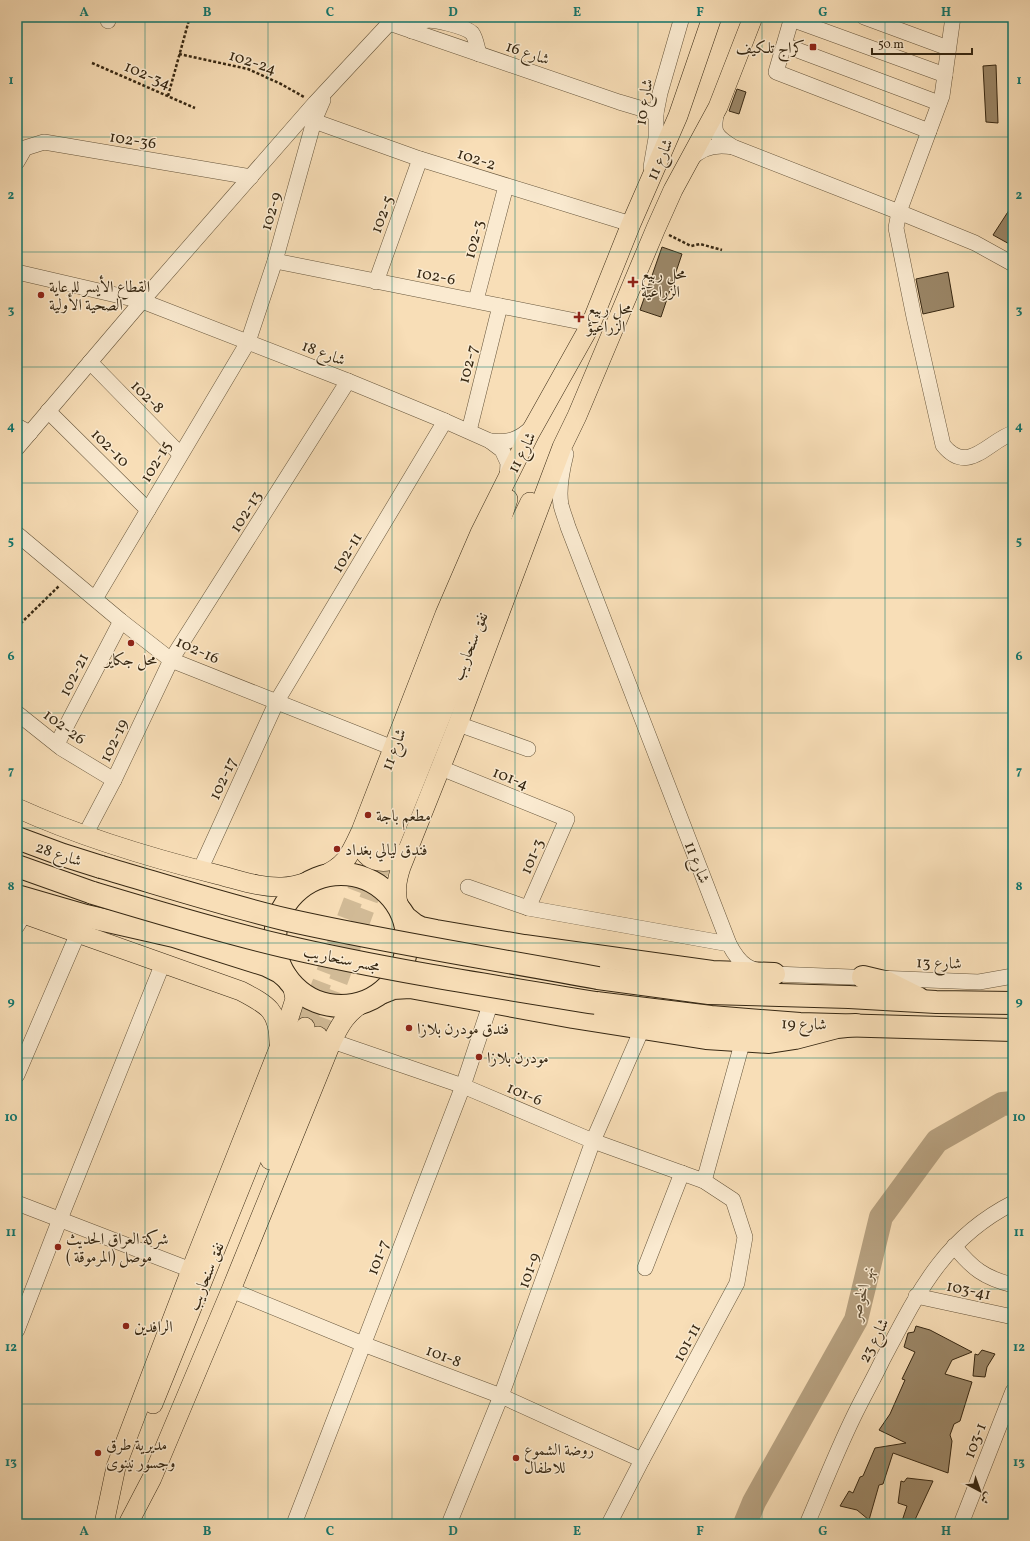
<svg xmlns="http://www.w3.org/2000/svg" width="1030" height="1541" font-family="Vollkorn,Amiri,serif">
	<rect width="100%" height="100%" fill="#f8deb7"/>
	<filter id="stains"><feTurbulence type="fractalNoise" baseFrequency=".005" numOctaves="4"/><feColorMatrix values="0 0 0 0 .2 0 0 0 0 .09 0 0 0 0 .02 0 0 0 .5 -.17"/></filter>
	<radialGradient id="worn" r=".72"><stop offset=".6" stop-color="#630" stop-opacity="0"/><stop offset="1" stop-color="#630" stop-opacity=".3"/></radialGradient>
	<g fill="none" stroke-linecap="round" stroke-linejoin="round">
		<path stroke="#b6a07f" stroke-width="24" d="M745 1524 754 1502 856 1320 881 1217 937 1141 1002 1104 1013 1103"/>
	</g>
	<g fill="#9b8768" stroke="#372813">
		<path d="M996 65 998 123 986 122 983 66Z"/>
		<path d="M737 89 746 92 739 114 729 111Z"/>
		<path d="M1013 204V246L993 235Z"/>
		<path d="M662 247 682 254 661 317 640 310Z"/>
		<path d="M948 272 954 307 923 314 916 279Z"/>
		<path d="M916 1326 930 1330 972 1352 952 1360 945 1374 972 1382 960 1421 954 1424 950 1435 952 1441 948 1473 893 1453 883 1484 879 1485 869 1520 857 1510 840 1506 849 1491 853 1493 860 1477 863 1476 875 1448 906 1443 879 1430 890 1414 905 1380 902 1379 915 1352 904 1347 908 1333 914 1332Z"/>
		<path d="M982 1350 995 1354 987 1367 985 1377 973 1376 975 1354 978 1355Z"/>
		<path d="M907 1478 933 1481 913 1524H901L907 1506 898 1503 901 1481 904 1482Z"/>
	</g>
	<g fill="none" stroke-linecap="round" stroke-linejoin="round">
		<g stroke="#d1ba96" stroke-width="19" stroke-dasharray="19 10" stroke-linecap="butt">
			<path d="M305 1027 374 845"/>
			<path d="M318 1036 387 850"/>
		</g>
		<defs>
			<g id="minor">
				<path d="M792 17 776 72 929 131"/>
				<path d="M864 17 948 48"/>
				<path d="M953 17 942 96 899 212 896 228 914 317 943 445C968 476 988 441 1013 433"/>
				<path d="M791 19 945 75"/>
				<path d="M108 21 109 17"/>
				<path d="M389 23 619 102 656 113"/>
				<path d="M412 31C415 27 418 23 424 21 432 18 466 27 472 33 476 38 477 47 479 54"/>
				<path d="M784 45 939 103"/>
				<path d="M717 111C712 132 715 136 733 147L894 210 975 243 1013 264"/>
				<path d="M314 121 420 159 631 224"/>
				<path d="M690 160C701 147 717 144 733 147"/>
				<path d="M17 162 25 148 44 142 251 177"/>
				<path d="M651 167 656 138V113L660 93 682 17"/>
				<path d="M275 261 591 324"/>
				<path d="M17 272 142 301 348 381 445 421 490 441 502 450 508 463 507 479"/>
				<path d="M376 282 420 159"/>
				<path d="M476 300 506 186"/>
				<path d="M90 362 180 454"/>
				<path d="M48 411 148 510"/>
				<path d="M17 426 30 433"/>
				<path d="M469 431 500 306"/>
				<path d="M490 441C508 443 519 440 532 427"/>
				<path d="M17 448 142 301 315 103 395 17"/>
				<path d="M566 454C562 470 558 489 561 505 563 513 566 520 568 527L729 944C741 967 749 970 774 974L979 982 1013 976"/>
				<path d="M17 534 121 621 171 660 393 748"/>
				<path d="M95 599 248 342 275 261 314 121 323 100"/>
				<path d="M17 713 61 748 114 780"/>
				<path d="M458 724 528 749"/>
				<path d="M57 744 121 621"/>
				<path d="M441 768 567 819 528 908"/>
				<path d="M85 835 114 780 171 660 348 381"/>
				<path d="M200 870 277 701 445 421"/>
				<path d="M468 887 528 908 729 944"/>
				<path d="M17 926 24 914"/>
				<path d="M332 1041 463 1086 593 1141 704 1181 733 1200 745 1237 737 1283 642 1460 609 1524"/>
				<path d="M17 1075 78 933"/>
				<path d="M704 1181 743 1040"/>
				<path d="M17 1203 191 1270"/>
				<path d="M954 1246C972 1268 984 1278 1013 1285"/>
				<path d="M645 1268 682 1173"/>
				<path d="M231 1290 363 1344 501 1396 642 1460"/>
				<path d="M916 1296 1013 1317"/>
				<path d="M17 1330 60 1219 163 963"/>
				<path d="M294 1524 463 1086 491 1002"/>
				<path d="M449 1524 501 1396 593 1141 642 1029"/>
				<path d="M807 1524C822 1489 836 1453 853 1418 862 1399 873 1380 882 1361 917 1295 942 1239 1013 1203"/>
				<path d="M961 1524 1013 1391"/>
			</g>
			<g id="major">
				<path d="M17 808C81 837 151 858 219 875 239 880 261 888 282 887 293 887 304 883 314 880"/>
				<path d="M360 836C359 862 387 869 404 853"/>
				<path d="M374 845 500 524 508 499"/>
				<path d="M387 850 515 533 530 502"/>
				<path d="M320 877C346 866 350 855 361 831L445 614 480 533 530 433 591 324 631 224 678 116 712 17"/>
				<path d="M399 908C395 893 396 882 401 867L458 724 562 447 577 416 656 228 673 190 718 107 753 17"/>
				<path d="M17 910 24 914 241 991C268 1005 279 1011 279 1043"/>
				<path d="M270 1160 318 1036"/>
				<path d="M153 1404 305 1027"/>
				<path d="M104 1524 116 1467 191 1270 281 1043 295 999 293 989 291 984"/>
				<path d="M128 1524 152 1478 231 1290 332 1041C340 1025 347 1012 363 1003"/>
			</g>
			<g id="highway">
				<path d="M17 838 63 855 101 867"/>
				<path d="M17 866 93 893"/>
				<circle cx="341" cy="940" r="66"/>
				<path d="M17 896 86 916 174 936 266 965 280 972 286 977"/>
				<path d="M401 911 405 917 415 925 421 928 436 931 524 946 712 972 774 974"/>
				<path d="M863 977 888 983 918 998"/>
				<path d="M598 978 709 993 849 997 936 1002 1013 1003"/>
				<path d="M383 992 393 988 410 987 573 1017 706 1038 769 1042 795 1038 837 1027 856 1025"/>
				<path d="M596 1003 711 1017 800 1024 1013 1030"/>
			</g>
		</defs>
		<use href="#minor" stroke="#67563c" stroke-width="16"/>
		<use href="#major" stroke="#372813" stroke-width="20"/>
		<use href="#highway" stroke="#372813" stroke-width="24"/>
		<g stroke="#372813" stroke-width="2.5" stroke-dasharray="3 2" stroke-linecap="butt">
			<path d="M179 54 248 69 281 84 304 97"/>
			<path d="M92 63 195 108"/>
			<path d="M168 96 189 20"/>
			<path d="M669 235 691 246 700 244 722 250"/>
			<path d="M17 627 59 586"/>
		</g>
		<use href="#minor" stroke="#faead0" stroke-width="15"/>
		<use href="#major" stroke="#f8deb7" stroke-width="19"/>
		<use href="#highway" stroke="#f8deb7" stroke-width="22"/>
		<defs>
			<g id="highway-bridge">
				<path d="M101 867C163 885 225 905 288 920 391 943 495 959 598 978"/>
				<path d="M93 893C156 912 219 931 283 946 386 970 491 986 596 1003"/>
			</g>
		</defs>
		<use href="#highway-bridge" stroke="#372813" stroke-width="24" stroke-linecap="butt"/>
		<use href="#highway-bridge" stroke="#f8deb7" stroke-width="22"/>
	</g>
	<path fill="none" stroke="#0f766e" stroke-width="1" stroke-opacity="0.55" d="M145 17V1524M268 17V1524M392 17V1524M515 17V1524M638 17V1524M762 17V1524M885 17V1524M17 137H1013M17 252H1013M17 367H1013M17 483H1013M17 598H1013M17 713H1013M17 828H1013M17 943H1013M17 1058H1013M17 1174H1013M17 1289H1013M17 1404H1013"/>
	<g fill="#8f2418" stroke="#faead0" stroke-width="1.5">
		<rect x="809" y="43" width="8" height="8" rx="2"/>
		<path d="M631 276h4v4h4v4h-4v4h-4v-4h-4v-4h4z"/>
		<circle cx="41" cy="295" r="4"/>
		<path d="M577 311h4v4h4v4h-4v4h-4v-4h-4v-4h4z"/>
		<circle cx="131" cy="643" r="4"/>
		<circle cx="368" cy="815" r="4"/>
		<circle cx="337" cy="849" r="4"/>
		<circle cx="409" cy="1028" r="4"/>
		<circle cx="479" cy="1057" r="4"/>
		<circle cx="58" cy="1247" r="4"/>
		<circle cx="126" cy="1326" r="4"/>
		<circle cx="98" cy="1453" r="4"/>
		<circle cx="516" cy="1458" r="4"/>
	</g>
	<g text-anchor="middle" stroke-width="3" stroke-linejoin="round" paint-order="stroke">
		<g font-size="16" fill="#372813" stroke="#faead0" text-anchor="start">
			<text x="805" y="53" text-anchor="end">كراج تلكيف</text>
			<text x="641" y="279">محل ربيع<tspan x="641" dy="18">الزراعية</tspan></text>
			<text x="49" y="292">القطاع الأيسر للرعاية<tspan x="49" dy="18">الصحية الأولية</tspan></text>
			<text x="587" y="314">محل ربيع<tspan x="587" dy="18">الزراعيؤ</tspan></text>
			<text x="131" y="665" text-anchor="middle">محل جكاير</text>
			<text x="376" y="821">مطعم باجة</text>
			<text x="345" y="855">فندق ليالي بغداد</text>
			<text x="417" y="1034">فندق مودرن بلازا</text>
			<text x="487" y="1063">مودرن بلازا</text>
			<text x="66" y="1244">شركة العراق الحديث<tspan x="66" dy="18">( المرموقة) موصل</tspan></text>
			<text x="134" y="1332">الرافدين</text>
			<text x="106" y="1450">مديرية طرق<tspan x="106" dy="18">وجسور نينوى</tspan></text>
			<text x="524" y="1455">روضة الشموع<tspan x="524" dy="18">للاطفال</tspan></text>
		</g>
		<g font-size="16" fill="#372813" stroke="#faead0">
			<text transform="translate(528 52) rotate(19)" y="6">شارع 16</text>
			<text transform="translate(253 61) rotate(18)" y="6">102-24</text>
			<text transform="translate(148 74) rotate(23)" y="6">102-34</text>
			<text transform="translate(643 102) rotate(-81)" y="6">شارع 10</text>
			<text transform="translate(133 139) rotate(9)" y="6">102-36</text>
			<text transform="translate(477 158) rotate(18)" y="6">102-2</text>
			<text transform="translate(659 159) rotate(-66)" y="6">شارع 11</text>
			<text transform="translate(270 211) rotate(-74)" y="6">102-9</text>
			<text transform="translate(381 214) rotate(-70)" y="6">102-5</text>
			<text transform="translate(473 239) rotate(-75)" y="6">102-3</text>
			<text transform="translate(436 275) rotate(11)" y="6">102-6</text>
			<text transform="translate(324 352) rotate(21)" y="6">شارع 18</text>
			<text transform="translate(467 364) rotate(-76)" y="6">102-7</text>
			<text transform="translate(148 396) rotate(45)" y="6">102-8</text>
			<text transform="translate(111 447) rotate(45)" y="6">102-10</text>
			<text transform="translate(521 452) rotate(-63)" y="6">شارع 11</text>
			<text transform="translate(155 461) rotate(-59)" y="6">102-15</text>
			<text transform="translate(245 511) rotate(-58)" y="6">102-13</text>
			<text transform="translate(346 552) rotate(-59)" y="6">102-11</text>
			<text transform="translate(469 646) rotate(-68)" y="6">نفق سنحاريب</text>
			<text transform="translate(198 649) rotate(24)" y="6">102-16</text>
			<text transform="translate(73 674) rotate(-63)" y="6">102-21</text>
			<text transform="translate(65 726) rotate(36)" y="6">102-26</text>
			<text transform="translate(113 740) rotate(-65)" y="6">102-19</text>
			<text transform="translate(393 749) rotate(-69)" y="6">شارع 11</text>
			<text transform="translate(511 777) rotate(22)" y="6">101-4</text>
			<text transform="translate(222 778) rotate(-65)" y="6">102-17</text>
			<text transform="translate(59 853) rotate(19)" y="6">شارع 28</text>
			<text transform="translate(531 856) rotate(-67)" y="6">101-3</text>
			<text transform="translate(698 862) rotate(69)" y="6">شارع 11</text>
			<text transform="translate(342 958) rotate(12)" y="6">مجسر سنحاريب</text>
			<text transform="translate(939 962) rotate(2)" y="6">شارع 13</text>
			<text transform="translate(804 1023) rotate(2)" y="6">شارع 19</text>
			<text transform="translate(525 1093) rotate(23)" y="6">101-6</text>
			<text transform="translate(377 1257) rotate(-69)" y="6">101-7</text>
			<text transform="translate(528 1270) rotate(-70)" y="6">101-9</text>
			<text transform="translate(205 1276) rotate(-68)" y="6">نفق سنحاريب</text>
			<text transform="translate(969 1289) rotate(12)" y="6">103-41</text>
			<text transform="translate(873 1340) rotate(-63)" y="6">شارع 23</text>
			<text transform="translate(686 1342) rotate(-62)" y="6">101-11</text>
			<text transform="translate(444 1355) rotate(21)" y="6">101-8</text>
			<text transform="translate(974 1440) rotate(-69)" y="6">103-1</text>
		</g>
		<g font-size="17" font-style="italic" fill="#5d4c33" stroke="#faead0">
			<text transform="translate(861 1293) rotate(-74)" y="6">نهر الخوصر</text>
		</g>
	</g>
	<rect width="1030" height="1541" fill="none" stroke="#f8deb7" stroke-width="44"/>
	<g transform="translate(980 1491) rotate(139)" stroke="#faead0" stroke-width="3" paint-order="stroke">
	<path d="M0-3L7 15L0 10L-7 15Z" fill="#372813"/>
	<text y="-6" font-size="11" font-weight="bold" text-anchor="middle" fill="#372813">ش</text>
	</g>
	<path d="M872 48v6h100v-6" fill="none" stroke="#372813" stroke-width="2"/>
	<text x="878" y="48" font-size="12" fill="#372813" stroke="#faead0" stroke-width="3" paint-order="stroke">50 m</text>
	<rect x="22" y="22" width="986" height="1497" fill="none" stroke="#0f766e" stroke-width="1.5"/>
	<g font-size="13" text-anchor="middle" font-weight="bold" fill="#0f766e">
		<text x="84" y="16">A</text>
		<text x="207" y="16">B</text>
		<text x="330" y="16">C</text>
		<text x="453" y="16">D</text>
		<text x="577" y="16">E</text>
		<text x="700" y="16">F</text>
		<text x="823" y="16">G</text>
		<text x="946" y="16">H</text>
		<text x="11" y="84">1</text>
		<text x="1019" y="84">1</text>
		<text x="11" y="199">2</text>
		<text x="1019" y="199">2</text>
		<text x="11" y="314">3</text>
		<text x="1019" y="314">3</text>
		<text x="11" y="430">4</text>
		<text x="1019" y="430">4</text>
		<text x="11" y="545">5</text>
		<text x="1019" y="545">5</text>
		<text x="11" y="660">6</text>
		<text x="1019" y="660">6</text>
		<text x="11" y="775">7</text>
		<text x="1019" y="775">7</text>
		<text x="11" y="890">8</text>
		<text x="1019" y="890">8</text>
		<text x="11" y="1005">9</text>
		<text x="1019" y="1005">9</text>
		<text x="11" y="1121">10</text>
		<text x="1019" y="1121">10</text>
		<text x="11" y="1236">11</text>
		<text x="1019" y="1236">11</text>
		<text x="11" y="1351">12</text>
		<text x="1019" y="1351">12</text>
		<text x="11" y="1466">13</text>
		<text x="1019" y="1466">13</text>
		<text x="84" y="1535">A</text>
		<text x="207" y="1535">B</text>
		<text x="330" y="1535">C</text>
		<text x="453" y="1535">D</text>
		<text x="577" y="1535">E</text>
		<text x="700" y="1535">F</text>
		<text x="823" y="1535">G</text>
		<text x="946" y="1535">H</text>
	</g>
	<rect width="100%" height="100%" filter="url(#stains)"/>
	<rect width="100%" height="100%" fill="url(#worn)"/>
</svg>
